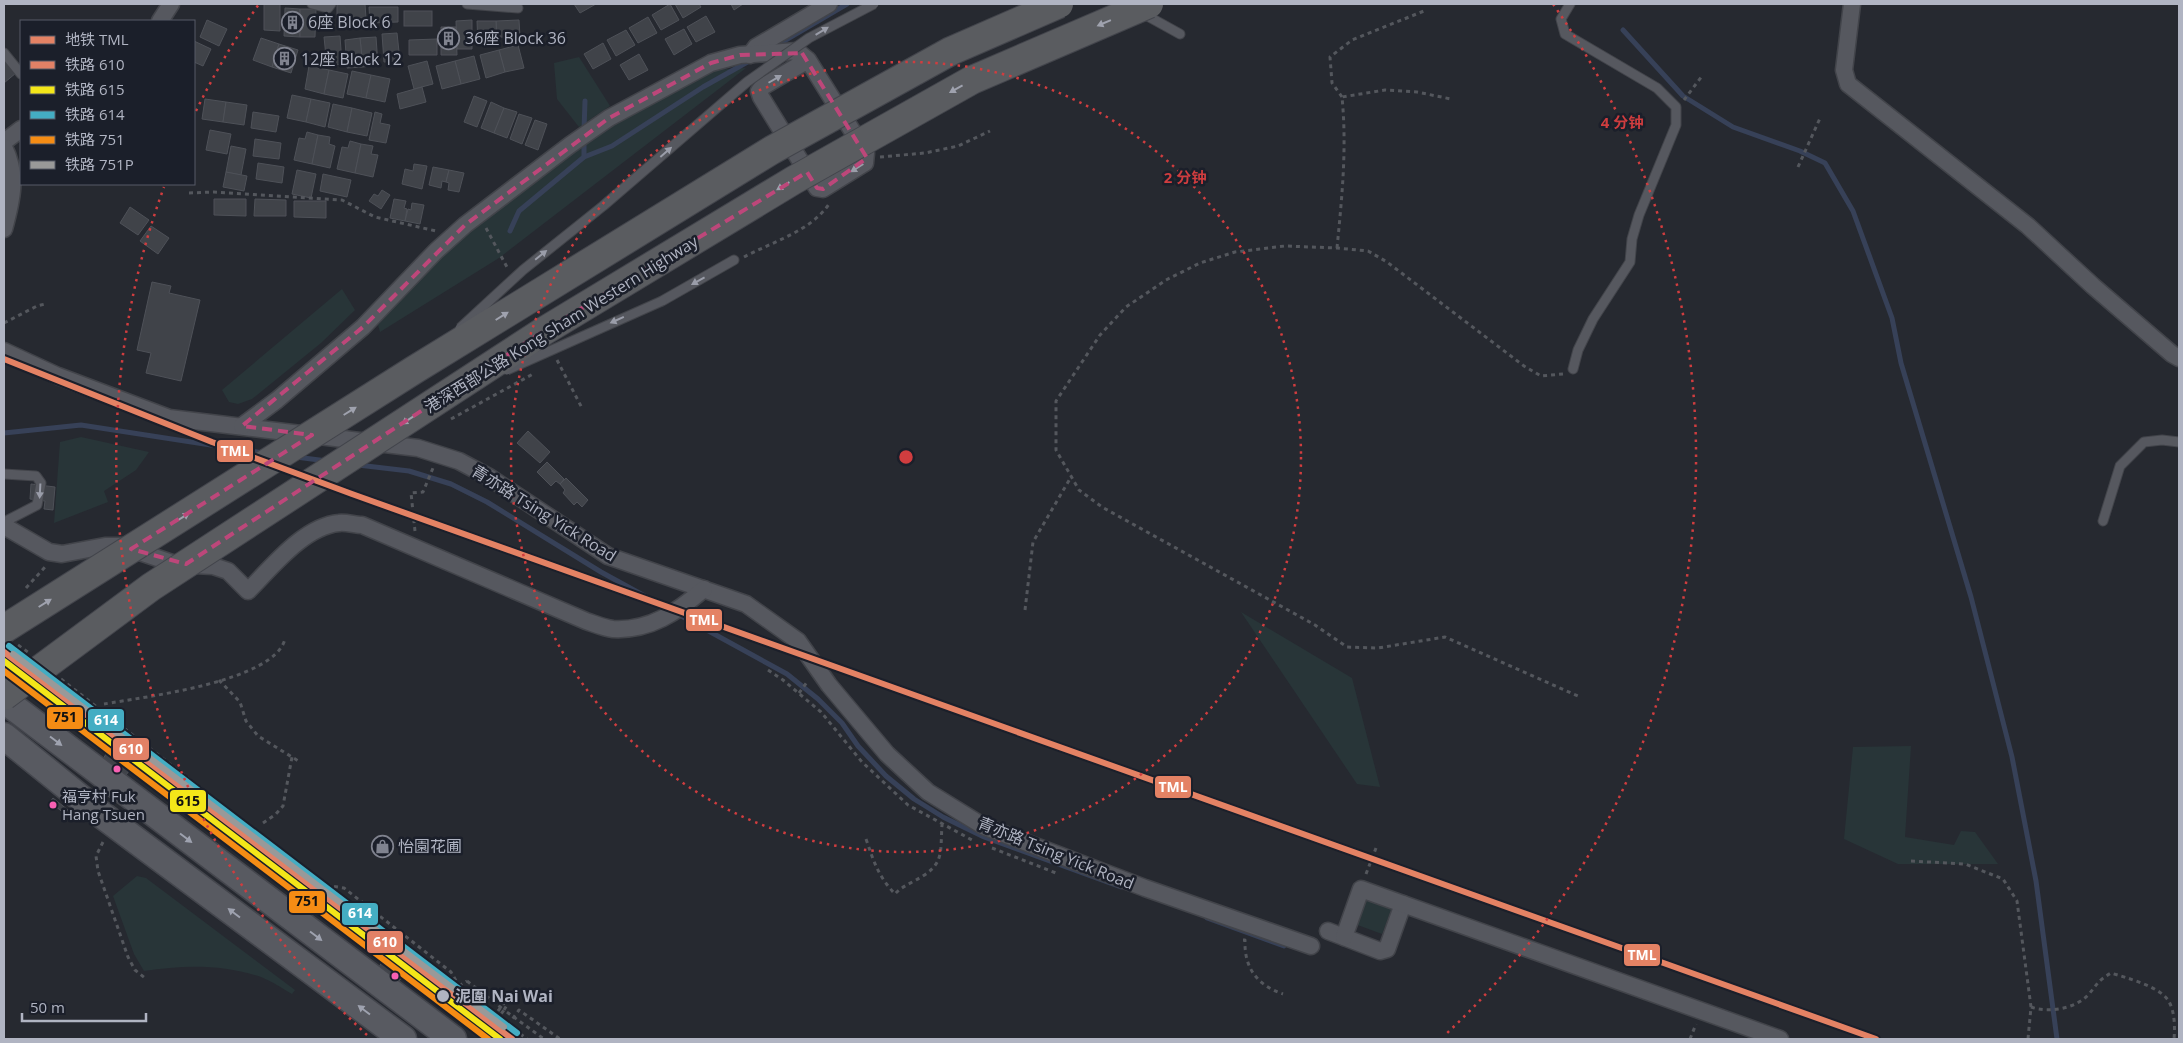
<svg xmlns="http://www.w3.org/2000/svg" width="2183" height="1043" font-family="'Open Sans','Noto Sans SC',sans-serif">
	<rect width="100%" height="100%" fill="#262930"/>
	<g fill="#283538">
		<path d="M579 57 610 106 579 127 557 99 554 63Z"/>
		<path d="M746 68 499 258 380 332 378 325 440 256 598 133 709 70Z"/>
		<path d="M342 289 355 310 321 343 252 399 238 404 229 402 222 390Z"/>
		<path d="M81 437 149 452 136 470 104 491 108 502 54 523 60 442Z"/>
		<path d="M1241 612 1352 678 1380 787 1357 784Z"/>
		<path d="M1911 746 1905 837 1954 845 1961 831 1975 832 1998 864H1898L1844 839 1853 747Z"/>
		<path d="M137 876 146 878 295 990 292 994C282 988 271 981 261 977 222 964 184 965 144 971L134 954 113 896Z"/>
		<path d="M1366 895 1393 905 1382 934 1355 924Z"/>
	</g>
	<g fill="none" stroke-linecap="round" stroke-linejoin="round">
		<g stroke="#374158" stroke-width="5">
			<path d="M1623 30 1683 96 1733 127 1800 151 1825 163 1853 211 1892 318 1901 363 1971 597 2012 757 2036 881 2057 1039"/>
			<path d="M772 48 847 4"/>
			<path d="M584 130 585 101"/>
			<path d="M584 157 612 146 703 87 751 60"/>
			<path d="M510 231 519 211 584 157V139"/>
			<path d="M4 433 81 425 263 453"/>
			<path d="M296 457 327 461"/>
			<path d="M358 465 409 471 451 484 487 502 601 572 787 674 818 699 842 723 858 746 886 776 914 799 943 817 984 837 1121 887"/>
			<path d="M1207 918 1284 946"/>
		</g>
	</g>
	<g fill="#404349" stroke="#4e5158">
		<path d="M264 4H280V31L264 30Z"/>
		<path d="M337 4H365L366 18H337Z"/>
		<path d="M574 4H596L580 13Z"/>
		<path d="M670 4 679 20 661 30 652 15Z"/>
		<path d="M675 4H699L701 7 683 18Z"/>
		<path d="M731 4H743L734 10Z"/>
		<path d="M369 7H398V22L370 23Z"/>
		<path d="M285 8 300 9V37L284 36Z"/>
		<path d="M300 9H316L315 37H300Z"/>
		<rect x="404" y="11" width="28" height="15"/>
		<path d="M706 16 715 32 696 42 687 27Z"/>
		<path d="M648 17 657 33 638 43 629 28Z"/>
		<path d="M207 20 227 29 219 46 200 37Z"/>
		<path d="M472 20V49H457L456 21Z"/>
		<path d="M519 20 520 37H497L496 21Z"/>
		<path d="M477 21H496L497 43 478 44Z"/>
		<path d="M441 27H456L457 55H441Z"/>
		<path d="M684 29 692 44 674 55 665 39Z"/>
		<path d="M626 30 635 45 616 56 607 40Z"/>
		<path d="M397 33 400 61 384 62 382 34Z"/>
		<path d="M340 36 342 64 327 66 324 37Z"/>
		<path d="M376 37 378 65 363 67 360 38Z"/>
		<path d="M261 38 279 44 272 67 253 60Z"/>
		<path d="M360 38 363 67 347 68 345 40Z"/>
		<path d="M437 39V55H409V40Z"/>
		<path d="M194 41 211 49 203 66 194 62Z"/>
		<path d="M603 43 611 59 593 69 584 54Z"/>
		<path d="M279 44 298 50 291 73 272 67Z"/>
		<path d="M518 45 524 68 505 72 499 50Z"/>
		<path d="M499 50 505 72 486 78 480 55Z"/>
		<path d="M639 54 648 70 629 80 620 65Z"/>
		<path d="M474 56 480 79 461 84 455 61Z"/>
		<path d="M4 59 16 73 4 83Z"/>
		<path d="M427 61 433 84 414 89 408 66Z"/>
		<path d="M455 61 461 84 442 89 436 66Z"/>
		<path d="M309 66 329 70 324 94 305 89Z"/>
		<path d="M329 70 348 74 343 98 324 94Z"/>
		<path d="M352 71 371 75 366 98 347 94Z"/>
		<path d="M371 75 390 79 385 102 366 98Z"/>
		<path d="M422 87 426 102 400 109 397 94Z"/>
		<path d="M292 95 311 99 306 122 287 118Z"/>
		<path d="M474 96 487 101 477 127 464 122Z"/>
		<path d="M205 99 226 102 223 122 202 119Z"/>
		<path d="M311 99 330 103 325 127 306 122Z"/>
		<path d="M226 102 247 105 244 125 223 122Z"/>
		<path d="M491 102 504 108 494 133 481 128Z"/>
		<path d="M333 104 352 108 347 132 328 127Z"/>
		<path d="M352 108 372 113 367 136 347 132Z"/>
		<path d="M504 108 517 112 507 138 494 133Z"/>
		<path d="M253 112 279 116 276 132 251 128Z"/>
		<path d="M375 112 382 114 380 123 390 125 386 143 369 140Z"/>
		<path d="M519 114 532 118 522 144 510 139Z"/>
		<path d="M535 120 547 124 538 150 525 145Z"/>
		<path d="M210 130 231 134 227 154 206 150Z"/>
		<path d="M307 132 318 135 312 164 294 160 299 138 305 139Z"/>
		<path d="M318 135 330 137 329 144 335 146 330 168 312 164Z"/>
		<path d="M255 139 281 143 279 159 253 156Z"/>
		<path d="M350 141 361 144 355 173 337 169 342 147 348 148Z"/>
		<path d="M361 144 373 146 371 154 378 155 373 177 355 173Z"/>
		<path d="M231 146 246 149 241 175 226 172Z"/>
		<path d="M258 163 284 167 282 183 256 179Z"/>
		<path d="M414 164 427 166 422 189 402 184 405 169 413 171Z"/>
		<path d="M433 167 449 170 446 182 442 181 441 188 429 185Z"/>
		<path d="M297 170 316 174 311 198 292 194Z"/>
		<path d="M449 170 464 173 459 192 448 190 449 183 446 182Z"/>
		<path d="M226 172 247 176 244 191 223 187Z"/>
		<path d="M323 174 351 180 347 197 320 191Z"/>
		<path d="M382 190 390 195 381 209 369 201 374 194 378 196Z"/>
		<path d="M214 199H246V216L214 215Z"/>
		<path d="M255 199 286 200V216H254Z"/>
		<path d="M394 199 406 201 404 208 407 209 405 221 390 218Z"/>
		<path d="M294 201H326V218L294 217Z"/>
		<path d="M412 203 424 205 420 224 405 221 408 209 411 210Z"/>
		<path d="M130 207 149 220 138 235 120 223Z"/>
		<path d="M151 226 169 238 158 254 140 241Z"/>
		<path d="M152 282 171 286 169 293 200 300 181 381 146 373 151 353 137 350Z"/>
		<path d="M528 431 550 452 540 463 517 443Z"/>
		<path d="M547 462 564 479 560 484 556 481 551 486 537 472Z"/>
		<path d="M566 478 588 500 582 507 577 502 574 505 563 493 565 490 560 484Z"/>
		<path d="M31 484 55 487 53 510 44 509 45 501 30 499Z"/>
		<path d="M106 754 129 771 126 775 103 759Z"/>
		<path d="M53 798 68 810 65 814 50 802Z"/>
		<path d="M382 962 402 977 399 981 379 967Z"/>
	</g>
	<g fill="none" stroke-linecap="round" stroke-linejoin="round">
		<defs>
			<g id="lane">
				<path d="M312 4 328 8 331 4"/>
				<path d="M467 4 518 8"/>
				<path d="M1570 4 1561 19 1565 34 1657 88 1676 107V125L1639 215 1632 239 1630 262 1593 319 1578 350 1573 369"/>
				<path d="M1142 13 1180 34"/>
				<path d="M4 53 21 74"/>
				<path d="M662 301 734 260"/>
				<path d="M4 474 36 476 41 483 37 505 8 520 4 526"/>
				<path d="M2103 521 2120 466 2144 442 2162 440 2179 442"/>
			</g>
			<g id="street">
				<path d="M1852 4 1844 70 1848 84 2028 226 2093 286 2172 354 2179 358"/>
				<path d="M160 21 171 4"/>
				<path d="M750 55 756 47 829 4"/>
				<path d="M4 142 21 129"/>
				<path d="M4 147C18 175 12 200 4 229"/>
				<path d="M4 351 58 376 169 418 418 448 459 461 489 477 608 556 746 604 798 641 829 685 887 754 928 792 983 826 1145 888 1311 946"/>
				<path d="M242 426 277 400 363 327 436 251 465 225 570 145 609 118 711 63 740 55 797 51 808 60 866 153 865 163 823 189 817 188 761 97 759 91 762 87 808 60"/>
				<path d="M4 526 49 552 62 554 105 546H122L175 564 213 566 228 571 248 591C271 568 304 526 339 523 346 522 355 525 362 525L586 621C595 624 604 628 613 629 650 631 677 612 704 589"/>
				<path d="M1328 931 1380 951 1387 949 1403 904"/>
				<path d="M1344 937 1361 889 1780 1039"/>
			</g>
			<g id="primary">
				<path d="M4 700 453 1039"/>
				<path d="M4 736 98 812 403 1039"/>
			</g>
		</defs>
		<use href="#lane" stroke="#42444a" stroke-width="11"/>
		<use href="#street" stroke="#42444a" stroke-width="19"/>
		<use href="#primary" stroke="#44464d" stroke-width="29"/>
		<g stroke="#54575d" stroke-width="3" stroke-dasharray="4 4" stroke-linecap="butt">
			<path d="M1342 97 1332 83 1330 57 1352 40 1424 11"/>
			<path d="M1684 100 1702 76"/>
			<path d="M880 157 925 153 958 146 990 131"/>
			<path d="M1798 167 1821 116"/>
			<path d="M189 193 214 192 342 200 375 217 436 231"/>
			<path d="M486 228 508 269"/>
			<path d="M1337 248C1342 197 1347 148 1342 97L1385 90 1417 92 1451 99"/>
			<path d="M744 257C772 242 811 231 829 204"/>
			<path d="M4 323 37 306 45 304"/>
			<path d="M557 360 582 408"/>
			<path d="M1563 374 1541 376 1524 366 1387 262 1368 251 1337 248 1285 246 1235 252 1200 263 1166 280 1126 307 1100 335 1056 401V450L1079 490 1102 507 1315 625 1347 647 1378 648 1445 637 1578 696"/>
			<path d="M451 419 533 374"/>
			<path d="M415 531 411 493 423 492 433 468"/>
			<path d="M26 588 45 567"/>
			<path d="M1025 610 1033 542 1071 477"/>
			<path d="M18 645 29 653"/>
			<path d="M768 670 783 680 821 712 862 762 908 805 972 840"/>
			<path d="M61 679 325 885 344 888 451 972 459 986 464 991 527 1039"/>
			<path d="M219 680 240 702 246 721 258 736 300 762"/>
			<path d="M799 693 807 682"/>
			<path d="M104 704C143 697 274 682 285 639"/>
			<path d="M263 823 276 814 283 806 292 757"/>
			<path d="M866 839C874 862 878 876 895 894 900 888 907 885 914 881 945 865 940 855 942 825"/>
			<path d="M103 842 96 856 98 871 128 957 135 970 145 978"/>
			<path d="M992 848 1056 873"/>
			<path d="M1911 861 1965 864 2003 879 2017 901 2031 1007 2028 1039"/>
			<path d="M1366 874 1376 848"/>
			<path d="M325 886 340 899"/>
			<path d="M1243 940H1245C1244 968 1257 985 1283 994"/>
			<path d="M418 959 445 980"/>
			<path d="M459 986 467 981"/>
			<path d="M432 999 451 972"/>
			<path d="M2031 1007C2048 1013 2075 1009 2088 995 2098 984 2096 982 2111 973 2127 978 2158 986 2168 1000 2175 1011 2175 1027 2174 1039"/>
			<path d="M504 1010 507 1005 504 1003"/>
			<path d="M498 1011 504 1003"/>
			<path d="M508 1025 519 1010 560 1039"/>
			<path d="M1690 1039 1696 1024"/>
		</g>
		<use href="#lane" stroke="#56585f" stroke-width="9"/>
		<use href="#street" stroke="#56585f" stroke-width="16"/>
		<use href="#primary" stroke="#585a61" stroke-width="26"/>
		<defs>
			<g id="lane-bridge">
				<path d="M460 328 523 270 603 206 747 82 809 38 874 4"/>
				<path d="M507 370 662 301"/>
			</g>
			<g id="highway-bridge">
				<path d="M4 629 414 370 772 150 951 51 1059 4"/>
				<path d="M4 696 151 587 544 331 794 180 972 80 1149 4"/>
			</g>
		</defs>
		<use href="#lane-bridge" stroke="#42444a" stroke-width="11" stroke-linecap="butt"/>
		<use href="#highway-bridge" stroke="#43454c" stroke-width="30" stroke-linecap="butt"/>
		<g stroke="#54575d" stroke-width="3" stroke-dasharray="4 4" stroke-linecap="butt">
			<path d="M467 981 504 1010"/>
			<path d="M482 1039 504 1010 544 1039"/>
		</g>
		<use href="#lane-bridge" stroke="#56585f" stroke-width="9"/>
		<use href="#highway-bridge" stroke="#5a5c60" stroke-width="28"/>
		<defs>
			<path id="rail-1" d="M4 652 512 1039"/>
			<path id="rail-2" d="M4 661 500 1039"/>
			<path id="rail-3" d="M9 646 517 1033"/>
			<path id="rail-4" d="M4 671 488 1039"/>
			<path id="rail-5" d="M13 654 504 1027"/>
		</defs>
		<use href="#rail-1" stroke="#1b1f2a" stroke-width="10"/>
		<use href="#rail-2" stroke="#1b1f2a" stroke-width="10"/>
		<use href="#rail-3" stroke="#1b1f2a" stroke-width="10"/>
		<use href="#rail-4" stroke="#1b1f2a" stroke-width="10"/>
		<use href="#rail-5" stroke="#1b1f2a" stroke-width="10"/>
		<use href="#rail-1" stroke="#e28166" stroke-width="6"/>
		<use href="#rail-2" stroke="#f4e619" stroke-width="6"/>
		<use href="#rail-3" stroke="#44adc3" stroke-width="6"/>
		<use href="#rail-4" stroke="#f58c14" stroke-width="6"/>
		<use href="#rail-5" stroke="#999" stroke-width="6"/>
		<defs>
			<path id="metro-1" d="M4 359 212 442 352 494 1876 1039"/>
		</defs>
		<use href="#metro-1" stroke="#1b1f2a" stroke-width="10"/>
		<use href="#metro-1" stroke="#e48264" stroke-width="6"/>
	</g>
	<defs><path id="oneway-solid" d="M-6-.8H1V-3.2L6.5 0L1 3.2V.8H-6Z" transform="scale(1.25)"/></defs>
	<g fill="#9fa2ae">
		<use href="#oneway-solid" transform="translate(1104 23) rotate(157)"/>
		<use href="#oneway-solid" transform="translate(956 89) rotate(151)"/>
		<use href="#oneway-solid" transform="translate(783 186) rotate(149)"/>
		<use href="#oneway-solid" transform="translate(502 316) rotate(-32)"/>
		<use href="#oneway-solid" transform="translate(350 411) rotate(-32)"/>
		<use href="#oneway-solid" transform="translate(408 420) rotate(147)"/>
		<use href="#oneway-solid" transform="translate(183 517) rotate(-32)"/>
		<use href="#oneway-solid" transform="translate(45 603) rotate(-32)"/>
	</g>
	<g fill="#9a9da9">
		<use href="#oneway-solid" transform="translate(822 31) rotate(-31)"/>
		<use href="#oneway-solid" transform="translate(775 79) rotate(-30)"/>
		<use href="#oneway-solid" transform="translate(666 152) rotate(-41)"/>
		<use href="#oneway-solid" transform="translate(857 168) rotate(148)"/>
		<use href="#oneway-solid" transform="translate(541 255) rotate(-39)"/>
		<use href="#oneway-solid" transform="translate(698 281) rotate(151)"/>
		<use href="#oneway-solid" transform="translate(617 320) rotate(156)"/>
		<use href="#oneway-solid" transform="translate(40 491) rotate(93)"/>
	</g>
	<g fill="#9ea2af">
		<use href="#oneway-solid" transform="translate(56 741) rotate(37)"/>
		<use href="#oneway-solid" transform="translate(186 838) rotate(37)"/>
		<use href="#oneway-solid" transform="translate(234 913) rotate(-143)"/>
		<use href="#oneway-solid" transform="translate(316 936) rotate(37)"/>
		<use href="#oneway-solid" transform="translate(364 1010) rotate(-143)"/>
	</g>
	<path fill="none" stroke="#bd477a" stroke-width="4" stroke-dasharray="10 6" stroke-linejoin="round" d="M802 53 867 158 823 189 817 188 807 172 794 180 544 331 186 564 131 549 312 435 242 426 363 327 465 225 609 118 711 63 740 55Z"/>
	<g fill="none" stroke="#d03d3f" stroke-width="2.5" stroke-dasharray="2.5 5">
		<circle cx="906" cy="457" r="395"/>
		<path d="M367 1035A790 790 0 0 1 164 187M196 111A790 790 0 0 1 259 4M1553 4A790 790 0 0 1 1445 1035"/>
	</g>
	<defs>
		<symbol id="building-ring" viewBox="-11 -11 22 22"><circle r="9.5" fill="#1b1f2a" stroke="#80838f" stroke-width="1.5"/><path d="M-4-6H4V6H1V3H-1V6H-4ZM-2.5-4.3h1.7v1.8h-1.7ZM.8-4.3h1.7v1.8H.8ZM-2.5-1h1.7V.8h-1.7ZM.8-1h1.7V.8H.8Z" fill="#80838f"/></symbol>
		<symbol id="shop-ring" viewBox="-11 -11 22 22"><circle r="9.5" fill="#1b1f2a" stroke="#80838f" stroke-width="1.5"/><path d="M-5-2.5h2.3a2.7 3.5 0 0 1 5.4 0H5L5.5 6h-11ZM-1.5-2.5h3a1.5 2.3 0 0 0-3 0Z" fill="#80838f"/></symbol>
	</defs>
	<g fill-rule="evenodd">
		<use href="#building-ring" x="280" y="10" width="25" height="25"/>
		<use href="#building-ring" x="436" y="26" width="25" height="25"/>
		<use href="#building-ring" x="272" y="46" width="25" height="25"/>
		<use href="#shop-ring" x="370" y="834" width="25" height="25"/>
	</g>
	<g fill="#f860b3" stroke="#1b1f2a" stroke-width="2">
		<circle cx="117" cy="769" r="4.5"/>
		<circle cx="53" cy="805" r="4.5"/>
		<circle cx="395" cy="976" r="4.5"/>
	</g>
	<circle fill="#b0b4c2" stroke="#1b1f2a" stroke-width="2" cx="443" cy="996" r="7"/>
	<g text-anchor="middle" stroke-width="5" stroke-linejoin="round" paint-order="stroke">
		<g font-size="15" fill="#b0b4c2" stroke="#1b1f2a" text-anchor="start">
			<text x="62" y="802">福亨村 Fuk<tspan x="62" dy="18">Hang Tsuen</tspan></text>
		</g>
		<g font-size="16" fill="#b0b4c2" stroke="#1b1f2a" text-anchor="start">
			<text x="308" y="28">6座 Block 6</text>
			<text x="465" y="44">36座 Block 36</text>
			<text x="301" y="65">12座 Block 12</text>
			<text x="398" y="852">怡園花圃</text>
		</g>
		<g font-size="16" fill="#b0b4c2" stroke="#1b1f2a">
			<text transform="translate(561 324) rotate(-32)" y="6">港深西部公路 Kong Sham Western Highway</text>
			<text transform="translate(544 513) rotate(32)" y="6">青亦路 Tsing Yick Road</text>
			<text transform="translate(1056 853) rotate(22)" y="6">青亦路 Tsing Yick Road</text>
		</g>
		<g font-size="16" font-weight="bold" fill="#b0b4c2" stroke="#1b1f2a" text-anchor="start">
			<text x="455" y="1002">泥圍 Nai Wai</text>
		</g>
	</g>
	<circle cx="906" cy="457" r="8" fill="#d03d3f" stroke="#1b1f2a" stroke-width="2.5"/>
	<g font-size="15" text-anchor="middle" font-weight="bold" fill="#d03d3f" stroke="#1b1f2a" stroke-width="5" stroke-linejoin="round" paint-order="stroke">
		<text x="1622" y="128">4 分钟</text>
		<text x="1185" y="183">2 分钟</text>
	</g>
	<g stroke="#1b1f2a" stroke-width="2">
		<rect x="216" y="439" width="38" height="24" rx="5" fill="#e48264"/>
		<rect x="685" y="608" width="38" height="24" rx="5" fill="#e48264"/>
		<rect x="46" y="706" width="38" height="24" rx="5" fill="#f58c14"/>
		<rect x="87" y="708" width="38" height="24" rx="5" fill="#44adc3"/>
		<rect x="112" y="737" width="38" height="24" rx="5" fill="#e28166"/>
		<rect x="1154" y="775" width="38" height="24" rx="5" fill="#e48264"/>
		<rect x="169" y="789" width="38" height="24" rx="5" fill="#f4e619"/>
		<rect x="288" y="890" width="38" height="24" rx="5" fill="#f58c14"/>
		<rect x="341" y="902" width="38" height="24" rx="5" fill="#44adc3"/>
		<rect x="366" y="930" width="38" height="24" rx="5" fill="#e28166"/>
		<rect x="1623" y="943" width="38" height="24" rx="5" fill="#e48264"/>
	</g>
	<g font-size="14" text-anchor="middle" font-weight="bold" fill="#fff">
		<text x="235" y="456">TML</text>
		<text x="704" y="625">TML</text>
		<text x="106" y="725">614</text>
		<text x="131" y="754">610</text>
		<text x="1173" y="792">TML</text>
		<text x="360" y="918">614</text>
		<text x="385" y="947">610</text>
		<text x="1642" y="960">TML</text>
	</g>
	<g font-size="14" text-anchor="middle" font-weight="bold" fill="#111">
		<text x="65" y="722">751</text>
		<text x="188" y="806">615</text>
		<text x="307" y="906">751</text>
	</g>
	<rect width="2183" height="1043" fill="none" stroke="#b0b4c2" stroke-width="10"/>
	<rect x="20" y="20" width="175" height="165" fill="#1b1f2a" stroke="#575b67"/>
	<rect x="30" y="36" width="25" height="8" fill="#e48264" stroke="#575b67"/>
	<text x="65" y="45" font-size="15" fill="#b0b4c2">地铁 TML</text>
	<rect x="30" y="61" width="25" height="8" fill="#e28166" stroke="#575b67"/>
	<text x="65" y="70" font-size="15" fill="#b0b4c2">铁路 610</text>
	<rect x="30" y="86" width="25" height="8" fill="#f4e619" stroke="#575b67"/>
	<text x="65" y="95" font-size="15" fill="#b0b4c2">铁路 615</text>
	<rect x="30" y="111" width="25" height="8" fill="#44adc3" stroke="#575b67"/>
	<text x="65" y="120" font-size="15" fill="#b0b4c2">铁路 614</text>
	<rect x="30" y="136" width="25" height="8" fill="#f58c14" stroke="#575b67"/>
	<text x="65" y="145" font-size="15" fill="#b0b4c2">铁路 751</text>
	<rect x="30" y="161" width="25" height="8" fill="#999999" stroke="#575b67"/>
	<text x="65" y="170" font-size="15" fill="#b0b4c2">铁路 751P</text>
	<path d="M22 1013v8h124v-8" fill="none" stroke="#b0b4c2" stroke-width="2.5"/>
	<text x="30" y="1013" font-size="15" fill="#b0b4c2" stroke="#1b1f2a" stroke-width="4" paint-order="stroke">50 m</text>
</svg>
